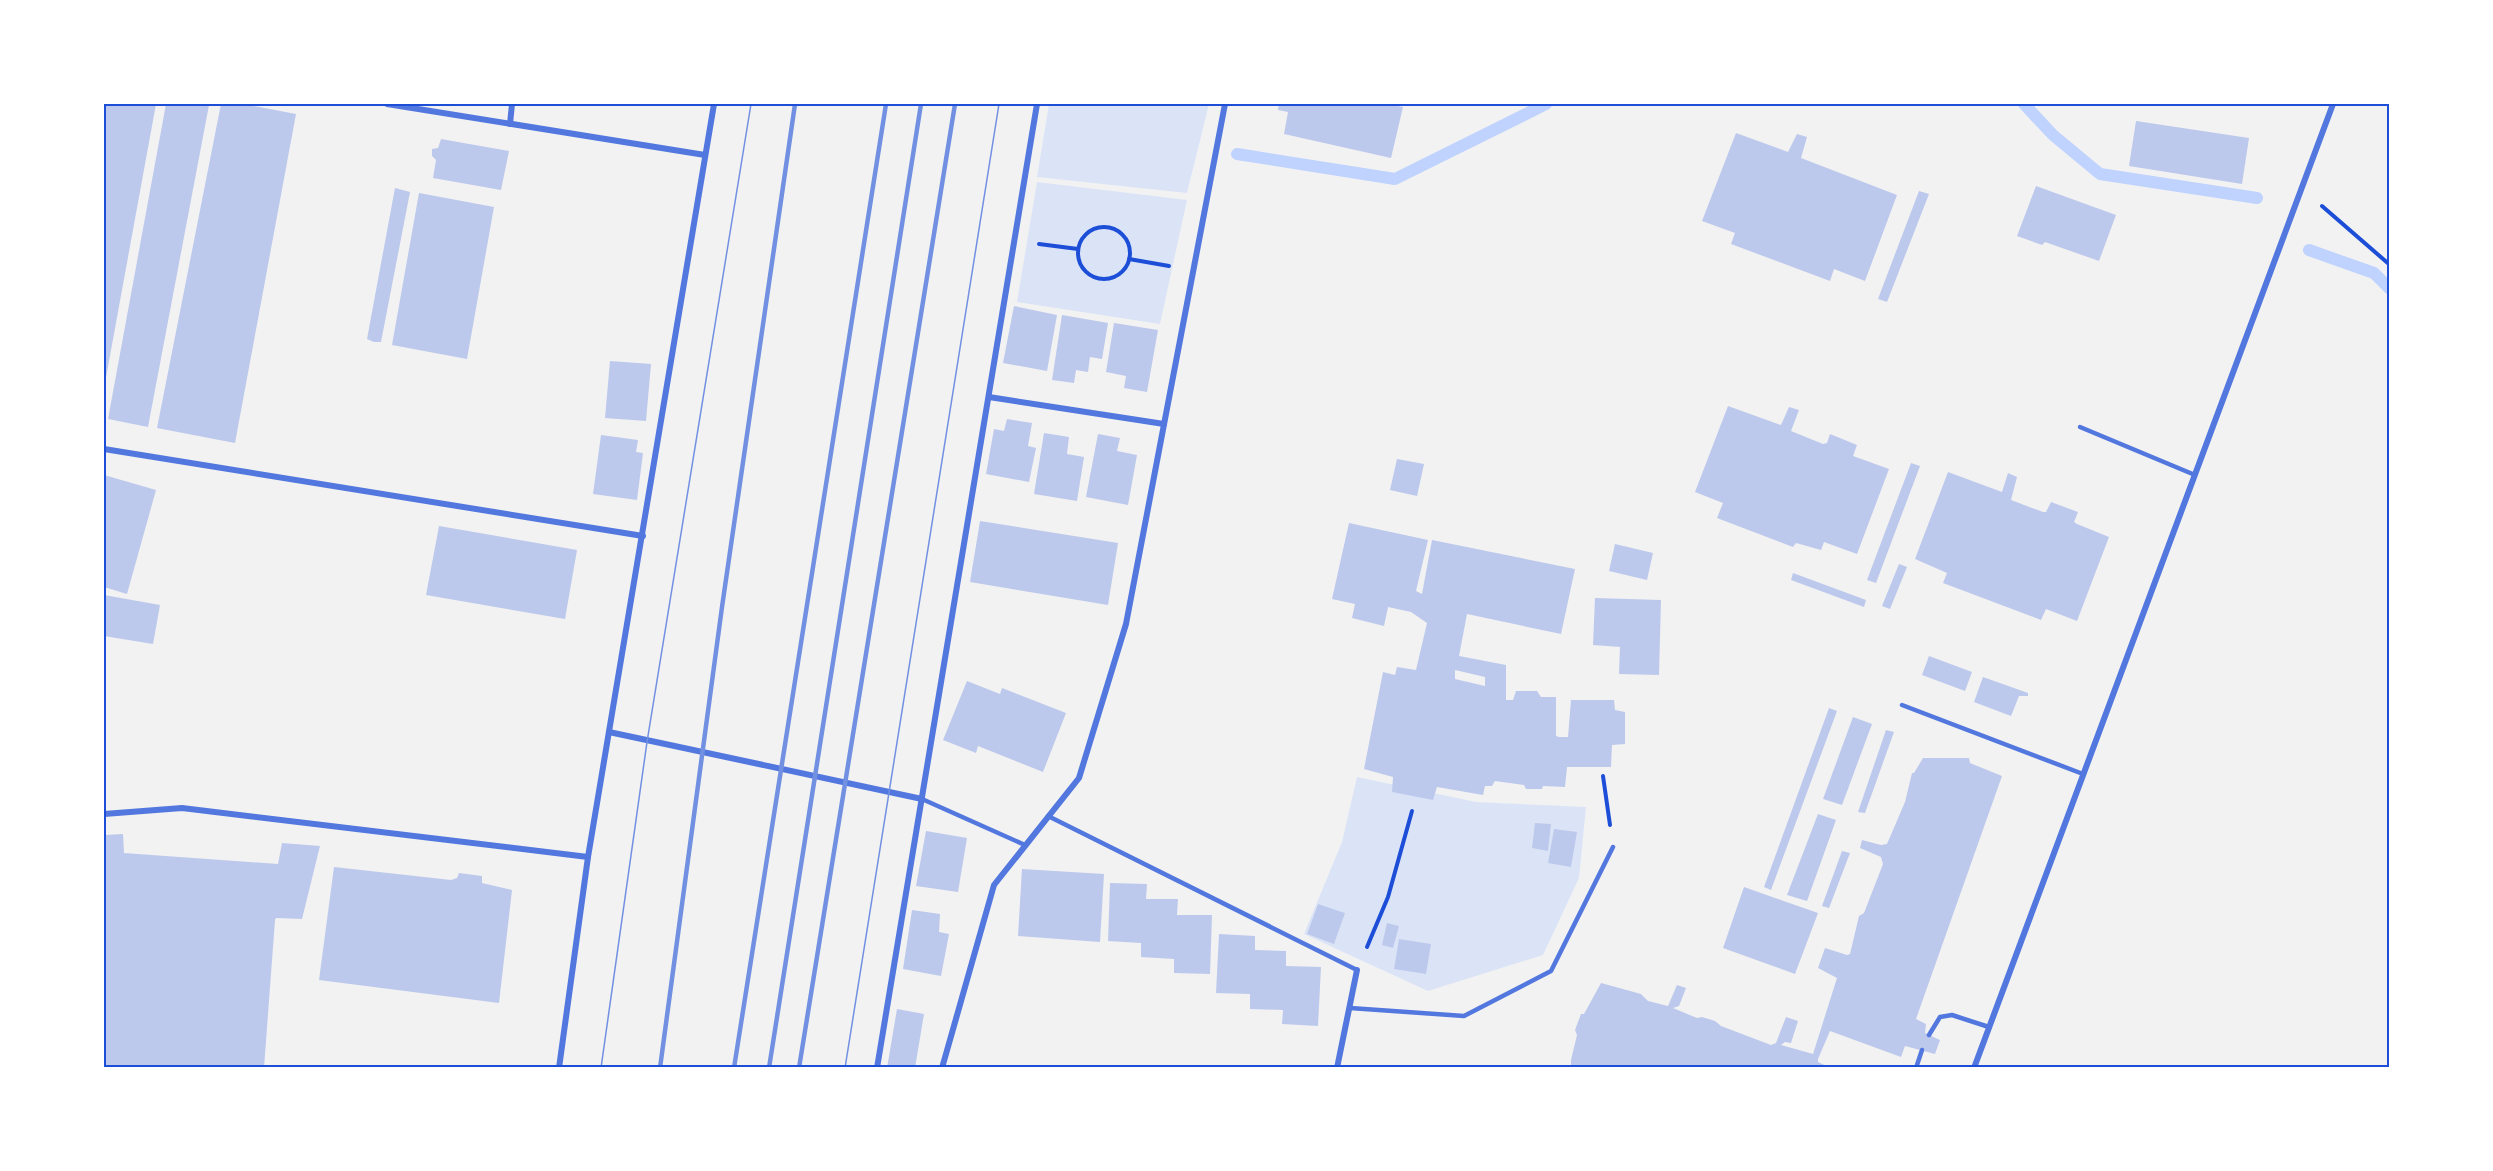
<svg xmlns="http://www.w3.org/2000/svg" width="2493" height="1171" font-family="'Varela Round',sans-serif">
	<rect width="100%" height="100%" fill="#f2f2f2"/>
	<g fill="#dbe4f7">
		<path d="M1049 104H1209L1187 193 1037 177Z"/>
		<path d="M1037 182 1187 200 1160 324 1017 302Z"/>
		<path d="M1357 777 1476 802 1586 807 1579 878 1543 955 1428 991 1304 934 1342 842Z"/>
	</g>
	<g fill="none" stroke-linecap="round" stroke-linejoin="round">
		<g stroke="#bfd3fe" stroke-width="12">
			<path d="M2024 104 2053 135 2100 174 2257 198"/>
			<path d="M1237 154 1395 179 1546 104"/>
			<path d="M2309 250 2374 273 2390 289"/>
		</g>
	</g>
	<g fill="#bdc9ec" fill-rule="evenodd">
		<path d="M104 104H156L105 383H104Z"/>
		<path d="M166 104 209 105 148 427 108 419Z"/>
		<path d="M221 104H243L296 114 235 443 157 428Z"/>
		<path d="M1279 104H1388L1403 107 1391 158 1284 134 1288 112 1278 110Z"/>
		<path d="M2136 121 2249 138 2242 184 2129 166Z"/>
		<path d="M1736 133 1788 152 1797 134 1807 137 1801 158 1897 195 1865 281 1834 269 1830 281 1731 244 1735 233 1702 221Z"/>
		<path d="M441 139 509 151 501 190 433 178 436 160 432 156V149L438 148Z"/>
		<path d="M2036 186 2116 215 2099 261 2045 242 2042 245 2017 236Z"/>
		<path d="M395 188 410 192 381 342H374L367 339Z"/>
		<path d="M1919 191 1929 194 1887 302 1878 299Z"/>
		<path d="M419 193 494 207 467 359 392 345Z"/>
		<path d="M1014 306 1057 315 1047 371 1003 363Z"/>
		<path d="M1062 315 1108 323 1102 359 1090 357 1088 372 1076 370 1074 383 1052 380Z"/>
		<path d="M1114 323 1158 330 1147 392 1124 388 1126 376 1106 372Z"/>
		<path d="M610 361 651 364 646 421 605 418Z"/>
		<path d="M1728 406 1781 425 1789 407 1799 410 1791 431 1823 444 1827 443 1830 434 1857 445 1853 456 1889 469 1857 554 1824 542 1821 550 1796 543 1793 547 1717 518 1723 503 1695 492Z"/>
		<path d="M1007 419 1032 423 1028 446 1036 448 1029 482 986 474 994 429 1004 431Z"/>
		<path d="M1044 433 1069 437 1067 454 1084 457 1077 501 1034 494Z"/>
		<path d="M1098 434 1120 438 1117 451 1137 455 1128 505 1086 497Z"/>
		<path d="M601 435 638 440 636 452 643 453 637 500 593 494Z"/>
		<path d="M1397 459 1424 464 1417 496 1390 490Z"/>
		<path d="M1911 463 1920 466 1876 583 1867 580Z"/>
		<path d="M1948 472 2002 492 2008 473 2017 477 2011 500 2043 512H2046L2051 502 2078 512 2074 522 2077 524 2109 537 2077 621 2046 609 2041 620 1943 583 1947 573 1915 559Z"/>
		<path d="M104 475 156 490 127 594 104 587Z"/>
		<path d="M980 521 1118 543 1108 605 970 582Z"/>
		<path d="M1349 523 1428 540 1416 591 1422 594 1432 540 1575 569 1561 634 1467 614 1459 656 1506 665V700H1513L1516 691H1537L1541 697H1556V736L1559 737H1568L1571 700H1614L1615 710 1625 712V744L1612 745 1611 767H1567L1565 787 1543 786 1542 789H1526L1524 785 1495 781 1492 786H1485L1483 795 1437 787 1433 800 1392 792 1393 777 1364 769 1383 672 1395 675 1397 667 1416 670 1427 623 1411 612 1388 607 1384 626 1352 618 1355 604 1332 599ZM1455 670 1485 677V686L1455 679Z"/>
		<path d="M439 526 577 550 565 619 426 595Z"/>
		<path d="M1615 544 1653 553 1647 580 1609 571Z"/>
		<path d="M1899 564 1907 567 1890 609 1882 606Z"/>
		<path d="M1793 573 1866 600 1864 607 1791 580Z"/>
		<path d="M104 595 160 605 153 644 104 636Z"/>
		<path d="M1595 598 1661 600 1659 675 1619 674 1620 647 1593 645Z"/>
		<path d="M1929 656 1972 672 1965 691 1922 675Z"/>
		<path d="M1983 677 2028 693V696H2019L2011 716 1974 702Z"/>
		<path d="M967 681 1000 694 1002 688 1066 713 1043 772 978 746 976 753 943 740Z"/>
		<path d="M1829 708 1837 711 1771 890 1764 887Z"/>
		<path d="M1853 717 1872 724 1842 805 1823 799Z"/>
		<path d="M1886 730 1894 732 1865 813 1858 812Z"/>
		<path d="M1923 758H1969L1970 763 2002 776 1916 1019 1926 1024 1925 1033 1940 1040 1935 1054 1905 1046 1901 1057 1830 1031 1818 1059V1062L1831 1068H1571V1060L1577 1035 1575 1030 1581 1014H1584L1601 983 1641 994 1648 1001 1668 1006 1677 985 1686 988 1679 1006 1673 1008 1697 1018 1702 1017 1715 1021 1721 1026 1771 1045 1776 1043 1786 1017 1798 1021 1791 1043 1785 1042 1781 1045 1813 1054 1837 978 1818 968 1825 948 1847 955 1850 954 1859 916 1864 913 1883 864 1881 857 1860 848 1862 840 1881 845 1887 844 1905 802 1912 773H1914Z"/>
		<path d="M1818 814 1836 820 1807 901 1787 895Z"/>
		<path d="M1535 823 1551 824 1548 851 1532 848Z"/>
		<path d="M1554 829 1577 832 1571 867 1548 863Z"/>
		<path d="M926 831 967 838 958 892 916 886Z"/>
		<path d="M123 834 124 853 278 864 282 843 320 846 302 919 276 918 275 920 264 1068H104V835Z"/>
		<path d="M1842 851 1850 853 1829 908 1822 906Z"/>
		<path d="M334 867 451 880 457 878 459 873 482 876V883L512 890 499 1003 319 980Z"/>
		<path d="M1022 869 1104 874 1100 942 1018 936Z"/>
		<path d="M1110 883 1147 884 1146 899H1178L1177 915H1212L1210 974 1174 973V959L1141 957V943L1108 941Z"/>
		<path d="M1744 887 1818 913 1795 974 1723 948Z"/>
		<path d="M1318 904 1345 913 1334 944 1307 934Z"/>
		<path d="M912 910 940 914 939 932 949 934 941 976 903 969Z"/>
		<path d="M1387 923 1399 926 1393 948 1382 945Z"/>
		<path d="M1219 934 1255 936V950L1286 951V966L1321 967 1318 1026 1282 1024 1283 1010 1250 1009V994L1216 993Z"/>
		<path d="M1399 939 1431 944 1426 974 1394 969Z"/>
		<path d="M897 1009 924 1014 915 1068H887Z"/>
	</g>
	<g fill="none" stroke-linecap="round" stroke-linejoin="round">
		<g stroke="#1d4ed8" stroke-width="4">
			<path d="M2322 206 2390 265"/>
			<circle cx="1104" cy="253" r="26"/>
			<path d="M1039 244 1078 249"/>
			<path d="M1129 259 1169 266"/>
			<path d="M1603 776 1610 825"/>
			<path d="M1367 947 1388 897 1412 811"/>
		</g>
		<g stroke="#5277de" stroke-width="4.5">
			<path d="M2080 427 2195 475"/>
			<path d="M1902 705 2083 774"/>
			<path d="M922 799 1025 845"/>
			<path d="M1048 816 1357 970"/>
			<path d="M1350 1008 1464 1016 1551 971 1613 847"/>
			<path d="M1929 1035 1940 1017 1952 1015 1989 1027"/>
			<path d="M1916 1068 1922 1050"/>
		</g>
		<g stroke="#5277de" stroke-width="6">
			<path d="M387 104 705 155"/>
			<path d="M510 124 512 104"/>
			<path d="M989 397 1164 424"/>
			<path d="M104 449 643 536"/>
			<path d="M609 732 922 799"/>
			<path d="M104 814 182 808 588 857"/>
			<path d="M559 1068 588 857 714 104"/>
			<path d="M877 1068 1037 104"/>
			<path d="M942 1068 994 885 1079 778 1126 624 1225 104"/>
			<path d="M1337 1068 1357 970"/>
			<path d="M1974 1068 2333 104"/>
		</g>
		<g stroke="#7290e2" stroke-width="1.5">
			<path d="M601 1068 647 742 751 104"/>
			<path d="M845 1068 999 104"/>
		</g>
		<g stroke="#7290e2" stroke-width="4.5">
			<path d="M660 1068 722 607 795 104"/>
			<path d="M734 1068 886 104"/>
			<path d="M769 1068 921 104"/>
			<path d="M799 1068 955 104"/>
		</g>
	</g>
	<rect width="2493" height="1171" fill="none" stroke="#ffffff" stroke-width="210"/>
	<rect x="105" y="105" width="2283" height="961" fill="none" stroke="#1d4ed8" stroke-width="2"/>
</svg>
